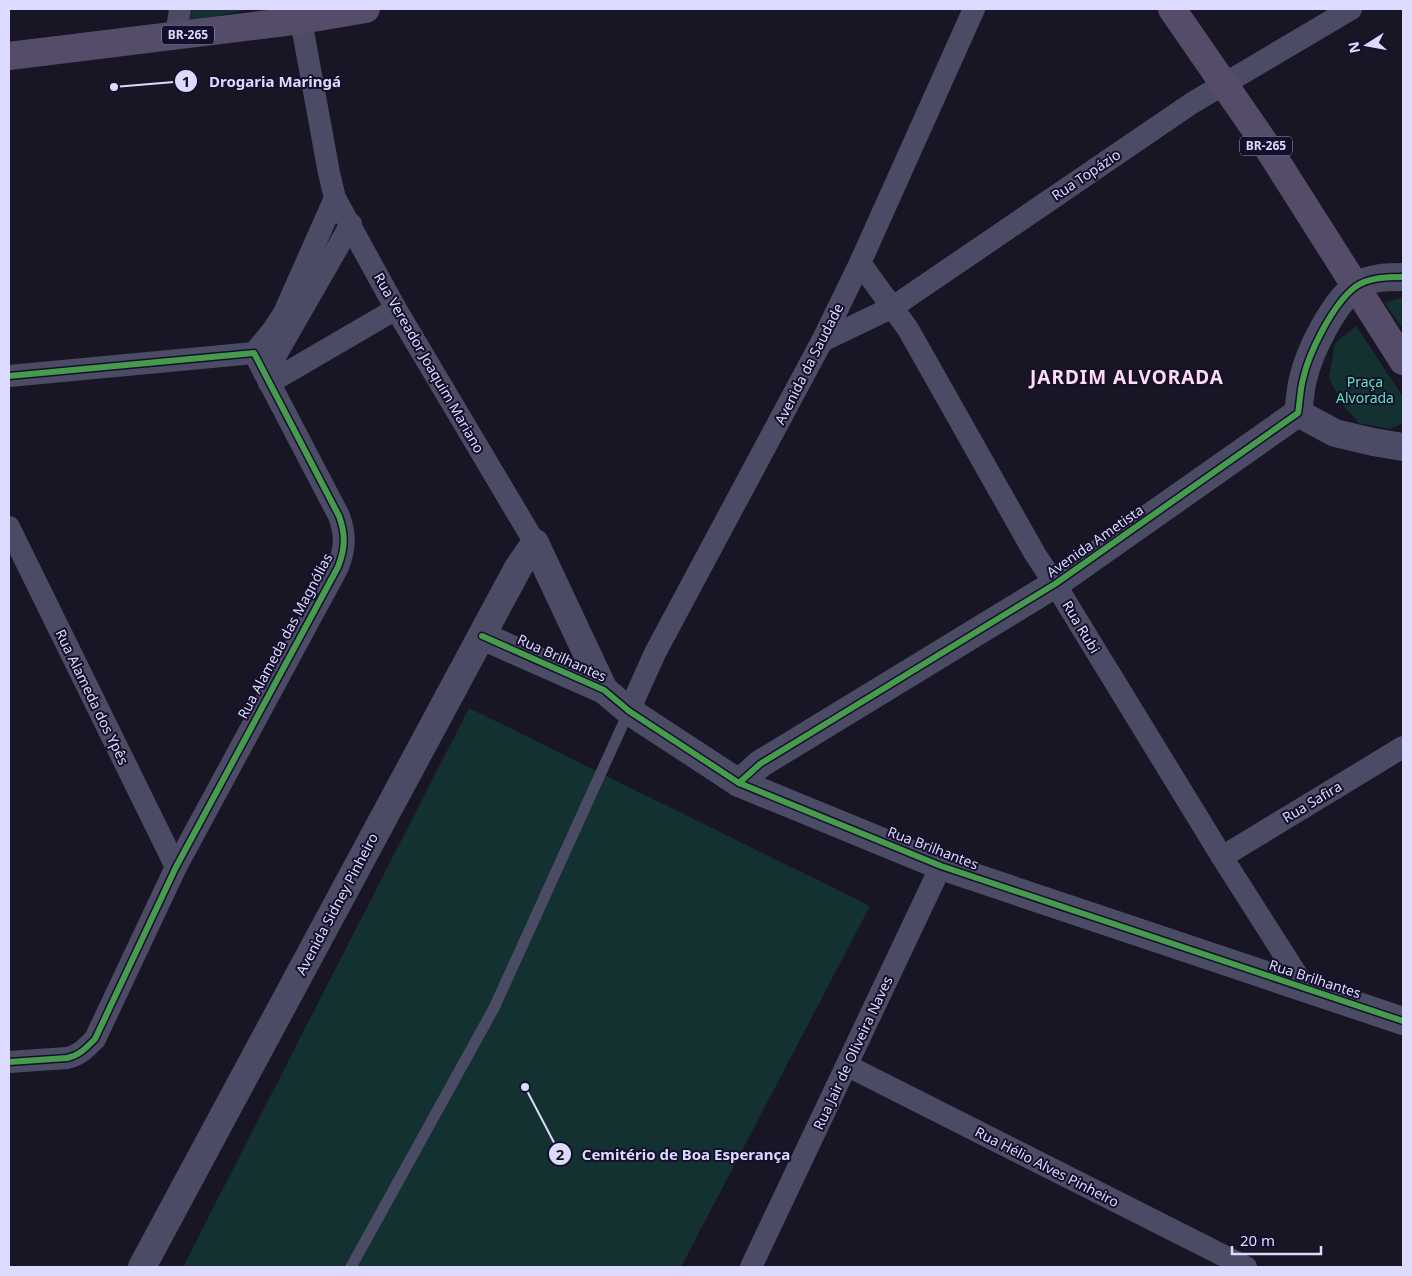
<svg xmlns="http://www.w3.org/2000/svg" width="1412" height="1276" font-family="'Noto Sans',sans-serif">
	<rect width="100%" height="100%" fill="#181625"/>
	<g fill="#143131">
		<path d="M192 9H251L190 21Z"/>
		<path d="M1403 297V329L1385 303Z"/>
		<path d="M1356 326 1403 397V423L1390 429 1359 423 1343 405 1329 378 1335 343Z"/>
		<path d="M469 708 870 906 681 1267H183Z"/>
	</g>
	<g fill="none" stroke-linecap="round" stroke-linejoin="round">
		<path stroke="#4c4b66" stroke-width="11" d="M351 1267 494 1008 629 711"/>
		<g stroke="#4c4b66" stroke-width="22">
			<path d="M301 20 329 173 335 198 396 309 535 543"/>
			<path d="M176 36 180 9"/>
			<path d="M860 263 908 329 1035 554 1055 584 1222 857 1306 989"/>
			<path d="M822 341 893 307 1192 103 1351 9"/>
			<path d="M254 353 273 330 284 313 335 198"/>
			<path d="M265 374 351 224"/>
			<path d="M9 376 254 353 339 516C346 535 345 549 338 567L176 867 95 1039C86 1048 80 1055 67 1058L9 1062"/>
			<path d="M269 383 396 309"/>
			<path d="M9 527 176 867"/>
			<path d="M629 711 655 653 822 341 860 263 974 9"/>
			<path d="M1222 857 1403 747"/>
			<path d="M848 1066 1246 1267"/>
			<path d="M751 1267 941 866"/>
		</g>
		<g stroke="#4c4b66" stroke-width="28">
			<path d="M1298 413 1335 433 1373 442 1403 447"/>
			<path d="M535 543 604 690"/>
			<path d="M482 636 604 690 629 711 739 783 941 866 1403 1021"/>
			<path d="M739 783 760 764 1055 584 1298 413C1300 402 1300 390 1303 379 1309 352 1333 304 1355 287 1369 277 1388 277 1403 277"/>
			<path d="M142 1267 518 568 535 543"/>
		</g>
		<g stroke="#554c6a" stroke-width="28">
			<path d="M1172 9 1266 145 1403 361"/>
			<path d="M9 56 301 20 366 9"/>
		</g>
		<defs>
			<g id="cycleway">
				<path d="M9 376 254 353 339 516C346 535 345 549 338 567L176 867 95 1039C86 1048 80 1055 67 1058L9 1062"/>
				<path d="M482 636 604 690 629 711 739 783 941 866 1403 1021"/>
				<path d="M739 783 760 764 1055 584 1298 413C1300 402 1300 390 1303 379 1309 352 1333 304 1355 287 1369 277 1388 277 1403 277"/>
			</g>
		</defs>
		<use href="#cycleway" stroke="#14102b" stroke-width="9"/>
		<use href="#cycleway" stroke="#469c4c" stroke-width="6"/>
	</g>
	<g text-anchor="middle" stroke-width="4" stroke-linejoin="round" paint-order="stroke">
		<g fill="#14102b" stroke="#a19dbf" stroke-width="1">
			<rect x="162" y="25.5" width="52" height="19" rx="4"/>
			<rect x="1240" y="136.5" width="52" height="19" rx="4"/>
		</g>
		<g font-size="12" font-weight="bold" fill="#dddaff">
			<text x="188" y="39">BR-265</text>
			<text x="1266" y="150">BR-265</text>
		</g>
		<g font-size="14" fill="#dddaff" stroke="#14102b">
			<text transform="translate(1086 175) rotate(-34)" y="5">Rua Topázio</text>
			<text transform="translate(429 363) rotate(60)" y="5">Rua Vereador Joaquim Mariano</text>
			<text transform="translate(809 364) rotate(-63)" y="5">Avenida da Saudade</text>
			<text transform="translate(1095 541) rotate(-35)" y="5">Avenida Ametista</text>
			<text transform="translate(1081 627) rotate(59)" y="5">Rua Rubi</text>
			<text transform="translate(285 636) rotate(-62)" y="5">Rua Alameda das Magnólias</text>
			<text transform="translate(562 658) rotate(24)" y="5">Rua Brilhantes</text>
			<text transform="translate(92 697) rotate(64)" y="5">Rua Alameda dos Ypês</text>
			<text transform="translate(1312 802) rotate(-31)" y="5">Rua Safira</text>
			<text transform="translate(933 848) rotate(21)" y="5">Rua Brilhantes</text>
			<text transform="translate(337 904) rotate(-62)" y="5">Avenida Sidney Pinheiro</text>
			<text transform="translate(1315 979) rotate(18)" y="5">Rua Brilhantes</text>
			<text transform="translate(853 1053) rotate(-65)" y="5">Rua Jair de Oliveira Naves</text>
			<text transform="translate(1047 1167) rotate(27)" y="5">Rua Hélio Alves Pinheiro</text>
		</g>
		<g font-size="14" fill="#61e4c0" stroke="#14102b">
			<text x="1365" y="387">Praça<tspan x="1365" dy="16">Alvorada</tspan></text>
		</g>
		<g font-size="19" font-weight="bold" letter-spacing="1" fill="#ffdcf3" stroke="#14102b">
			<text x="1127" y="384">JARDIM ALVORADA</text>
		</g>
	</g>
	<path fill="none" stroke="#dddaff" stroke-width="2" d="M114 87L186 81M525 1087L560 1154"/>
	<g fill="#dddaff" stroke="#14102b" stroke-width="2">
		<circle cx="114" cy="87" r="5"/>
		<circle cx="525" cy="1087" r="5"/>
		<circle cx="186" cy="81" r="12"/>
		<circle cx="560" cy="1154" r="12"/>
	</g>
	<g font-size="15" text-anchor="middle" font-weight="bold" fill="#111">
		<text x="186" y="87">1</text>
		<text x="560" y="1160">2</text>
	</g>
	<g font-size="15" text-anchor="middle" font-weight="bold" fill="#dddaff" stroke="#14102b" stroke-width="4" stroke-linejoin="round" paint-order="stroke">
		<text x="275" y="87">Drogaria Maringá</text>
		<text x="686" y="1160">Cemitério de Boa Esperança</text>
	</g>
	<rect width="1412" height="1276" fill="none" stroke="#dddaff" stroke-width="20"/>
	<g transform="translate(1367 45) rotate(259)" stroke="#14102b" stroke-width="4" paint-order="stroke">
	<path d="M0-4L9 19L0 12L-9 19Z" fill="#dddaff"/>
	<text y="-8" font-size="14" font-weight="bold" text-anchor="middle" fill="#dddaff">N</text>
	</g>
	<path d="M1232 1246v8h89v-8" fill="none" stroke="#dddaff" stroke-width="2.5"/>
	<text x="1240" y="1246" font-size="15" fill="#dddaff" stroke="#14102b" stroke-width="4" paint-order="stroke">20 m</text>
</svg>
